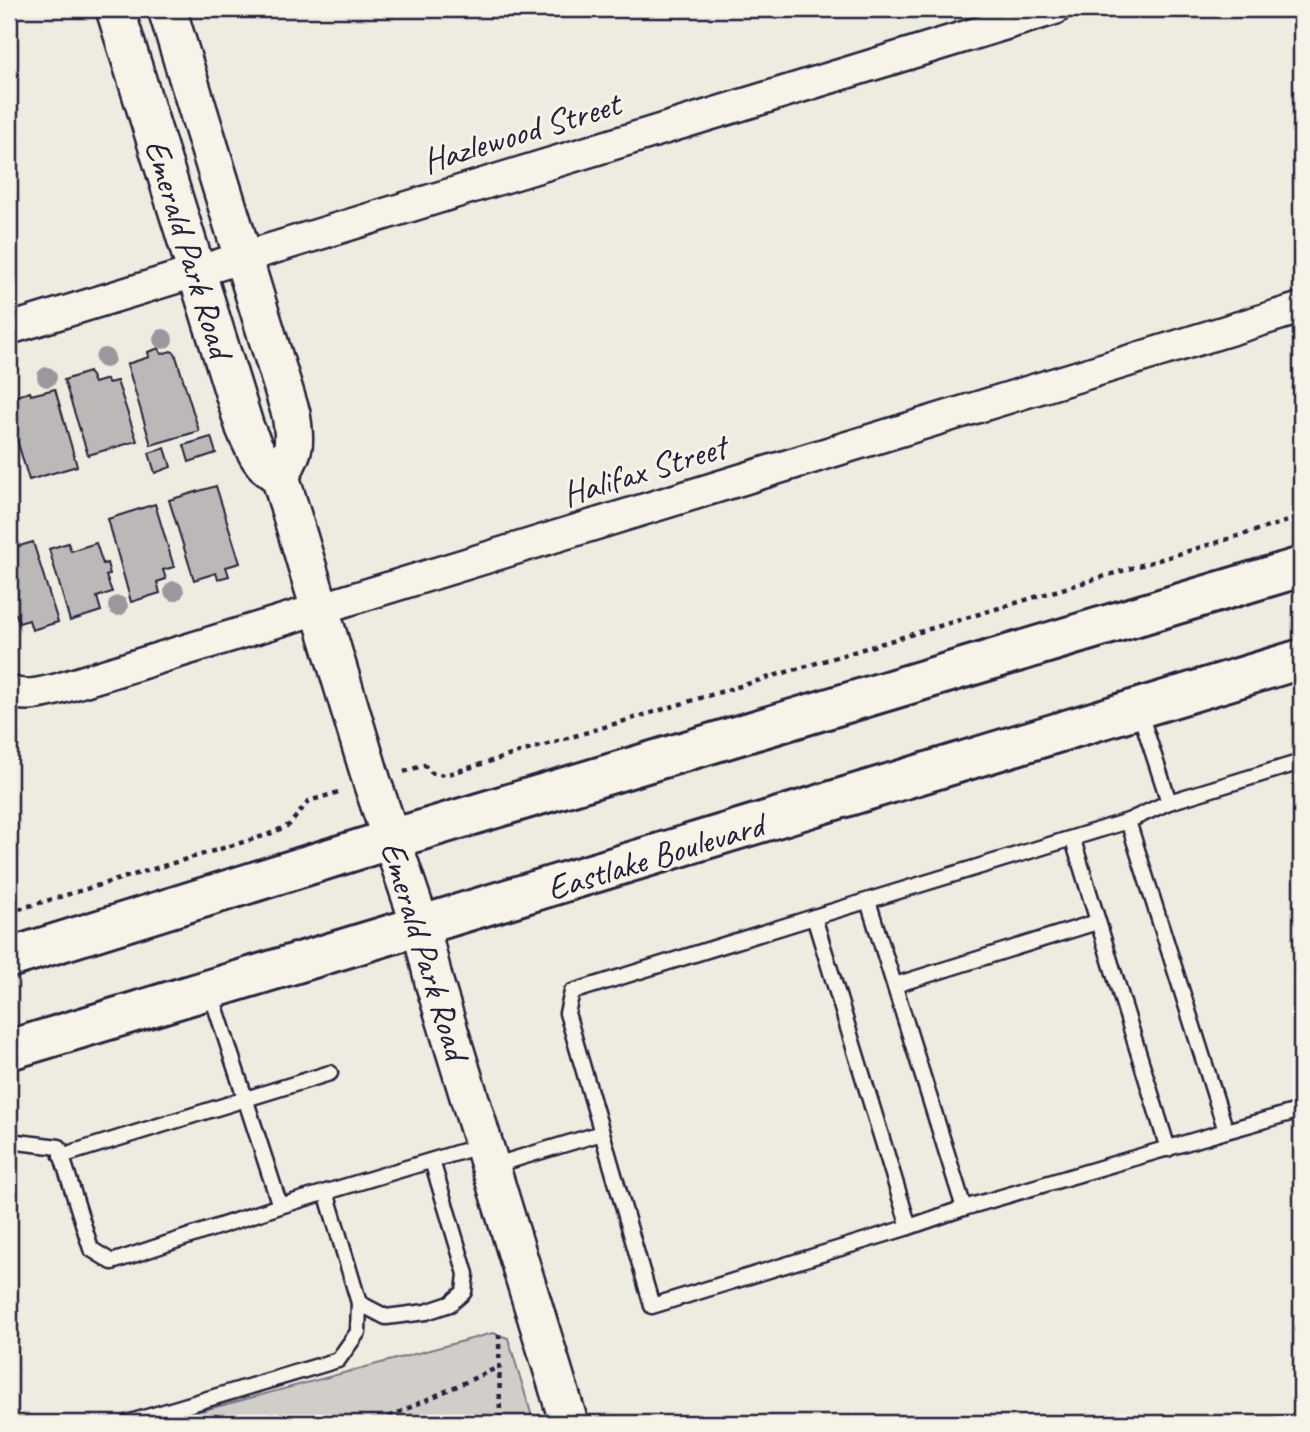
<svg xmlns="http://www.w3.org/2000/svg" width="1310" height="1432" font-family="Caveat,sans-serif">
	<rect width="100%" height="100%" fill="#eeebe1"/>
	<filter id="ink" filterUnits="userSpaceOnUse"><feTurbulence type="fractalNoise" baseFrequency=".0143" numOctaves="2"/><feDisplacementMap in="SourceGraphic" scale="14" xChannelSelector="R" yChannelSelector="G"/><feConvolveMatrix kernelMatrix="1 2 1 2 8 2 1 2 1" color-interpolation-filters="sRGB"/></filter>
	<g filter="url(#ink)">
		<path fill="#d1cdc9" stroke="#7a7882" stroke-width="2" d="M493 1333 508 1338 534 1423H156Z"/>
		<g fill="#bbb8b7" stroke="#22223b" stroke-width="2">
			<path d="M159 348 161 354 171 351 175 353 199 431 151 445 127 364 149 357 148 352Z"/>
			<path d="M89 372 94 383 107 379 108 383 117 381 137 441 88 455 64 380Z"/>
			<path d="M55 389 77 466 29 480 9 413V398L30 392 31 395Z"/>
			<path d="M211 437 216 453 189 462 184 445Z"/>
			<path d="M165 448 171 467 155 473 149 453Z"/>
			<path d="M216 486 240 563 226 567 229 576 218 579 216 573 194 580 169 500Z"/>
			<path d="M155 504 174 567 163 570 166 579 157 582 160 593 131 602 108 519Z"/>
			<path d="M33 542 58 622 32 630 29 620 19 623 16 614 9 616V549Z"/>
			<path d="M68 543 71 551 96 543 103 564 107 563 110 574 106 576 112 592 97 597 101 611 70 621 49 549Z"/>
		</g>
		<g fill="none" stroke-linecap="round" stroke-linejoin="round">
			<defs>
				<g id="service">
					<path d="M1139 710 1169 802 1301 762"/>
					<path d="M1169 802 1128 821 1226 1131 1301 1110"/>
					<path d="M1073 840 1168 1149"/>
					<path d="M868 901 964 1208 1226 1131"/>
					<path d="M814 917 1128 821"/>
					<path d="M895 985 1097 922"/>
					<path d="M210 990 280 1206 483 1145"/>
					<path d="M9 1141 59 1147 91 1249 112 1262 280 1206"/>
					<path d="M61 1156 330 1073"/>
					<path d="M492 1166 602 1133 652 1306 909 1227 814 917 572 992 567 1013 602 1133"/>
					<path d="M909 1227 964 1208"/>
					<path d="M359 1303 386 1317 426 1312 450 1304 464 1292 466 1274 432 1161"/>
					<path d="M127 1423 338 1360 358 1332 359 1303 326 1192"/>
				</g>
				<g id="minor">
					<path d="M9 329 1055 9"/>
					<path d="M9 691C25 698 41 693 58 689L1301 308"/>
				</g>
				<g id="tertiary">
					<path d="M115 9 245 428C254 448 260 465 280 476L372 782 421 927 434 982 569 1423"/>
					<path d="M167 9 291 414C296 444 295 450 280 476"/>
				</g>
				<g id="secondary">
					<path d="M9 958 392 839 1301 567"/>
					<path d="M9 1050 1301 659"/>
				</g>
			</defs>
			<use href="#service" stroke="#22223b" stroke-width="19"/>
			<use href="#minor" stroke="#22223b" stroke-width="35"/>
			<use href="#tertiary" stroke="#22223b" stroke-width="42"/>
			<use href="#secondary" stroke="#22223b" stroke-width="44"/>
			<g stroke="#22223b" stroke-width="4.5" stroke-dasharray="5 5" stroke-linecap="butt">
				<path d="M404 772 424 765 432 773 445 775 1301 517"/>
				<path d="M9 912 267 835 289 825 309 801 342 791"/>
				<path d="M499 1334 500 1423"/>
				<path d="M381 1423 391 1416 492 1370 499 1369"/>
			</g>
			<use href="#service" stroke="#f7f3e8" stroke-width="14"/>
			<use href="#minor" stroke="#f7f3e8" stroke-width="30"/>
			<use href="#tertiary" stroke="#f7f3e8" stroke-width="37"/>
			<use href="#secondary" stroke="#f7f3e8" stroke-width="38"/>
		</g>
		<g fill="#9b989d">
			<circle cx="163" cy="339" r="10"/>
			<circle cx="105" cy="358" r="10"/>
			<circle cx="47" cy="377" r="10"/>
			<circle cx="174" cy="591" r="10"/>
			<circle cx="118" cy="606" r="10"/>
		</g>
	</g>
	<g text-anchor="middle" stroke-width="6" stroke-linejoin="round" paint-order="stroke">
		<g font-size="35" fill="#22223b" stroke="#f7f3e8">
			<text transform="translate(521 132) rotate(-17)" y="12">Hazlewood Street</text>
			<text transform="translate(189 248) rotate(73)" y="12">Emerald Park Road</text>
			<text transform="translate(644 470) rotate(-17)" y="12">Halifax Street</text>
			<text transform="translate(655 856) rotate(-17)" y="12">Eastlake Boulevard</text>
			<text transform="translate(425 950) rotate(73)" y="12">Emerald Park Road</text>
		</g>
	</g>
	<rect width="1310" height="1432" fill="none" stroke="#f7f3e8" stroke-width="35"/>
	<rect x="18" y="18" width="1275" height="1397" fill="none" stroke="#22223b" stroke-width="2.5" filter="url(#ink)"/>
</svg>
